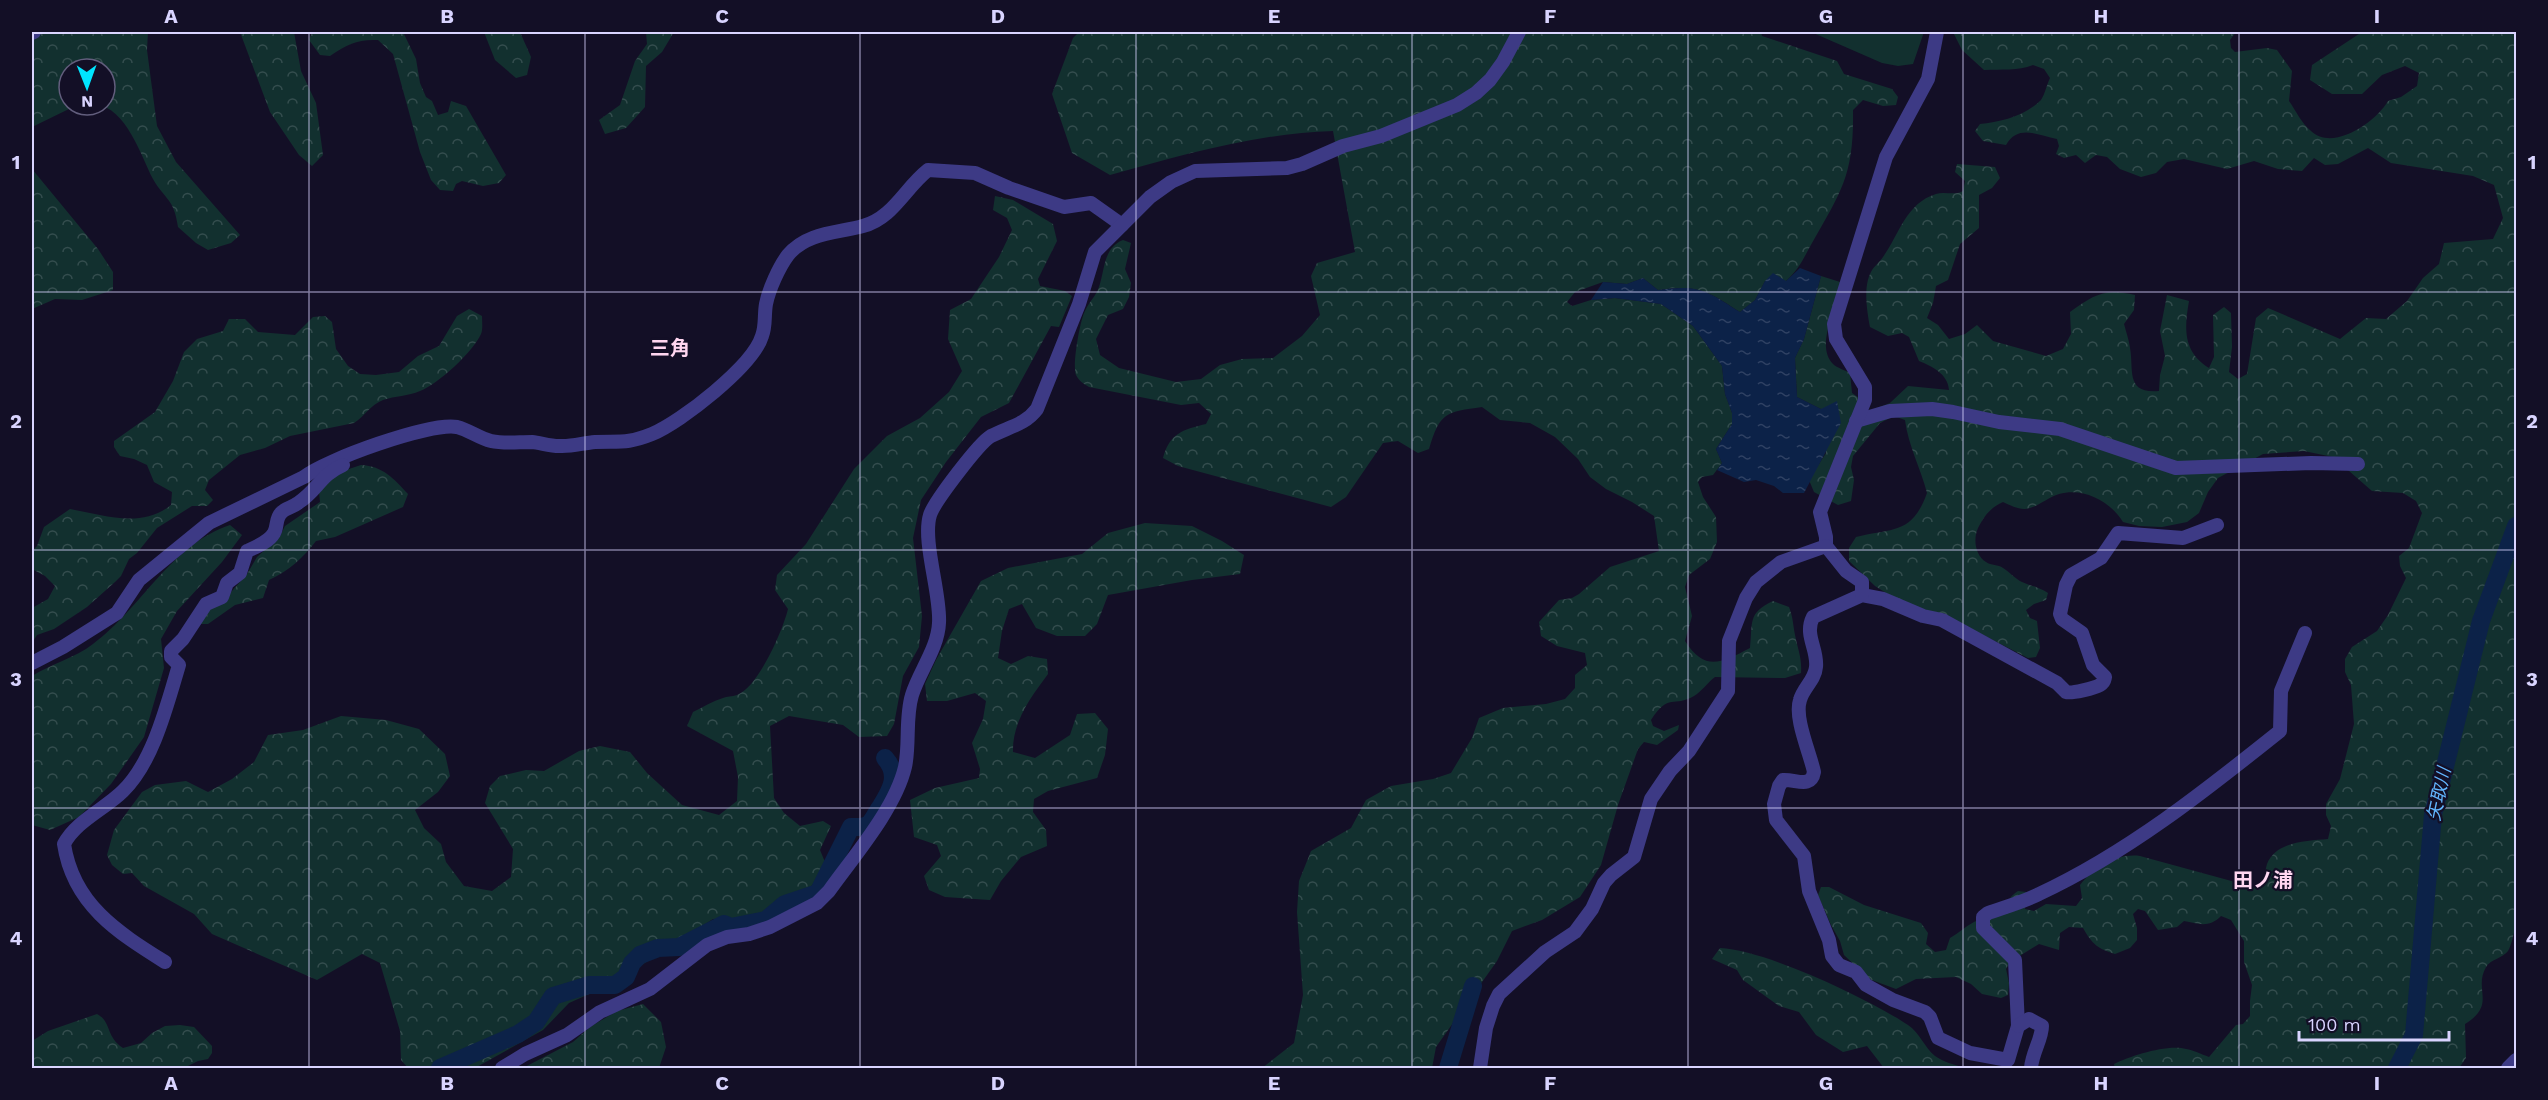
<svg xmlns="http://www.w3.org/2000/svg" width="2548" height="1100" font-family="'Work Sans','Noto Sans JP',sans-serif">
	<defs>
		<pattern id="forest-crowns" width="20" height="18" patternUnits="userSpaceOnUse" patternTransform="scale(1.5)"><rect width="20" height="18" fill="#12302f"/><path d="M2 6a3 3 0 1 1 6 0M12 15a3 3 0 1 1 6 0" fill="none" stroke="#344d4e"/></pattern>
		<pattern id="water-ripples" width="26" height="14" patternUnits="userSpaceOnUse" patternTransform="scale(1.5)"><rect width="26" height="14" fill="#0c2248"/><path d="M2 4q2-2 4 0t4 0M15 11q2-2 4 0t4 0" fill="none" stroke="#2f4163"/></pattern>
	</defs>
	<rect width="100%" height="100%" fill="#130f26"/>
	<g fill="url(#forest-crowns)">
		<path d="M32 32H148L147 50 157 126 176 162 240 235 231 243 208 250 196 243 178 227C174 198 165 200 153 179 141 156 126 107 96 105H105V69H69V105H87L71 108 32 127Z"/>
		<path d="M240 32H294L301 71 316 103 323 155 312 166 299 155 270 112Z"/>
		<path d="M312 32H403L416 59 420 83 426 97 432 101 438 115 448 112 451 101 466 106 506 175 499 183 483 186 462 181 456 184 453 191 440 190 431 180 420 152 393 54 378 40C358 39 347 44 330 56L320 55 309 40Z"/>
		<path d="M484 32H520L531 57 527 75 516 78 495 60Z"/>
		<path d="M646 32H674L662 52 646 66 645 107 626 128 605 134 599 120 620 105 635 61 647 44Z"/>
		<path d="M1079 32H1419L1433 34 1437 32H1761L1762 36 1837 61 1844 74 1892 89 1898 97 1896 105 1883 106 1863 100 1853 110C1854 174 1842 190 1812 243 1803 259 1800 268 1786 281H1765L1755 300 1740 312C1708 291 1697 284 1658 290L1643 278 1627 284 1603 282 1575 292 1567 302 1572 306 1591 300 1615 298 1661 304 1693 326 1722 366 1725 394 1732 413V424L1716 449 1722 463 1713 475 1702 477 1698 482 1703 497 1716 517 1717 542 1710 559 1689 575 1685 587 1692 616 1685 641C1705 672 1721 663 1750 648 1753 623 1747 613 1773 601L1789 607C1793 617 1793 625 1795 635 1798 650 1802 658 1801 673L1785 678 1715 677C1708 682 1701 692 1694 696 1673 708 1669 692 1651 720L1653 726 1664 731 1679 725 1678 730 1657 745 1644 742 1638 749 1618 805 1601 865 1580 897 1542 920 1512 931 1497 961 1436 1047 1432 1068H1262L1294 1043 1303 995 1297 912 1299 881 1311 851 1351 828 1366 800 1391 786 1433 779 1451 773 1472 738 1479 718 1503 708 1546 704 1565 699 1575 688V675L1587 665 1585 653 1557 646 1541 636 1539 622 1559 600 1572 598 1579 594 1610 567 1659 551 1654 516 1632 502 1606 489 1590 477 1578 459 1555 437 1530 423 1500 420 1482 407C1446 412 1440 412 1429 449L1418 453 1398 441 1383 443 1346 497 1331 507 1178 466 1163 458C1170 433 1182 430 1206 424L1211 414 1199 403 1181 405 1089 387C1084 384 1079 381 1076 375 1072 366 1080 320 1085 311 1089 302 1096 296 1099 287 1105 270 1103 248 1123 240L1131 243 1125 269 1131 283 1129 297 1123 309 1108 315 1096 339 1100 355 1119 368 1176 382 1201 379 1220 365 1242 359 1273 358 1302 336 1320 315 1311 276 1317 263 1355 252 1333 131C1258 133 1182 155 1110 175L1072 153 1052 94 1073 38Z"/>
		<path d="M1953 32H2236L2230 40 2231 48 2235 52 2267 48 2277 50 2292 71 2289 101C2296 111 2302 124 2311 131 2333 152 2376 122 2388 101L2401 97 2417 86 2419 73 2405 66 2382 75 2362 94H2332L2310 80 2312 65 2362 32H2516V924C2514 932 2512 944 2508 951 2503 958 2491 959 2486 967 2473 990 2497 1004 2465 1024L2466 1058 2459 1068H2115L2114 1064C2131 1056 2167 1044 2186 1049 2193 1050 2201 1054 2209 1057L2236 1025 2243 1024 2250 1016V1001L2252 985 2244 962V941L2231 920 2221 916C2209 928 2199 924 2184 921L2177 927 2158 930 2145 911 2138 909 2133 914 2137 928V940L2130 948 2115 954C2098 949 2092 944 2083 928L2069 927 2060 933 2059 950 2039 944 2010 962 2006 969 2009 983 2008 995 2001 998 1982 994 1971 984 1956 977 1916 979 1896 989 1869 979 1844 955 1840 941 1831 925 1818 895 1821 887H1829L1864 905 1921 923 1928 933 1926 944 1935 952 1946 950 1950 938C1959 933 1966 926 1974 922 1981 918 1990 922 1996 916 2005 908 2008 897 2018 891L2026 892 2025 909 2034 911 2046 904 2076 906 2082 898 2080 885C2094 867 2117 853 2140 856L2257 888 2264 884C2265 878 2265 870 2267 864 2276 841 2308 841 2328 839L2331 826 2326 815V804L2340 779 2354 724 2351 685 2345 672V659L2352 647 2377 631 2388 615 2406 578 2400 566 2399 556 2409 548 2422 513 2416 501 2403 493 2372 491 2333 457 2304 451 2263 454 2218 478 2208 492 2199 513 2187 522 2162 527 2139 526 2123 522C2111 502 2084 487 2059 494 2049 497 2040 505 2030 508 2021 511 2012 506 2003 502 1990 508 1985 515 1978 528 1973 539 1975 555 1986 562 1991 566 1998 564 2003 568 2010 572 2015 579 2022 582 2031 586 2039 587 2048 593L2046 600 2034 604 2026 610 2030 618 2037 621 2040 648 2036 657 2028 658 1944 615 1923 612 1891 596 1875 586 1849 561V548L1856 537C1892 528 1912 535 1927 493 1921 469 1908 445 1905 420L1894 416 1880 423 1853 456 1851 467 1854 480 1851 501 1838 505 1814 492 1809 480 1826 453 1821 409 1797 397 1795 358 1804 339 1821 276 1840 282 1842 288C1836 309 1815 346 1833 364 1837 368 1845 370 1850 373L1852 393 1859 398 1864 413 1890 403 1908 386 1949 390C1948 374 1932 366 1919 361L1909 337 1902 333 1888 336 1870 327C1867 311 1863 287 1871 272 1874 266 1880 262 1883 257 1899 235 1906 203 1936 194 1945 191 1954 196 1963 191L1965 181 1955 172 1957 164 1995 167 2000 178 1992 188 1979 195V228L1960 244 1948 280 1936 286 1933 303 1927 318 1938 325 1949 339 1965 334 1977 325 1993 341 2046 356 2063 349 2071 334 2070 312C2094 295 2104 288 2135 295L2134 310 2124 324C2126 332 2129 340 2130 348 2134 370 2125 394 2159 391L2160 375 2165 356 2160 331 2167 295 2189 301C2184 329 2183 352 2209 368L2214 357 2213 315 2224 307 2231 313 2232 347 2229 372 2238 379 2247 374 2256 318 2268 308 2340 339 2366 318 2386 319 2407 301 2423 278 2439 264 2444 243 2493 239 2503 218 2494 185 2473 176 2391 163 2368 148 2338 164 2325 165 2314 158 2302 171 2278 169 2254 161 2227 169 2184 159 2167 162 2156 173 2141 177 2120 169 2107 157 2096 155 2085 163 2076 155 2064 158 2056 154 2059 146 2057 139C2037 135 2018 124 2006 145L1983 141 1975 131 1980 124C2001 122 2025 116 2041 100 2045 94 2047 84 2050 78L2044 69 2033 65C2017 71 2002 69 1984 70L1962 50Z"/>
		<path d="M32 169 98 249 113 272V290L82 300 55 299 32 309Z"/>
		<path d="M995 196 1013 200 1053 224 1057 241 1038 279 1040 286 1065 291 1072 296 1059 327 1051 326 1009 403 981 417 946 462 921 500 913 538 922 616 919 647 903 676 894 724 887 736 859 737 843 725 789 716 770 726 774 798 784 813 800 826 823 821 831 826 820 850 827 867 809 889 784 898 765 914 733 922 713 919 614 983 569 1003 543 1030 475 1068H408L401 1060 400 1031 380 963 362 954 317 980 212 934 194 914 144 886 132 873 123 874 112 865 107 855 114 830 142 792 155 785 186 781 208 792 232 779 254 762 268 735 303 730 341 716 386 720 419 729 445 754 450 776 438 792 415 810 424 828 441 844 446 862 464 886 492 891 511 877 513 849 485 803 490 786 500 776 526 770 544 771 579 751 600 746 630 752 647 773 682 805 719 815 737 801 738 777 733 751 687 726 693 712C703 707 713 701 723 698 727 696 732 697 737 695 758 688 783 630 788 609L775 590 777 575 806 544 854 469 887 436 920 418 949 392 962 371 948 339 950 310 971 299 999 257 1012 230 1007 218 993 210Z"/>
		<path d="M469 309 482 316C482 322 483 329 481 334 473 352 438 384 420 391 408 396 395 396 383 400 370 405 365 416 354 423L290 436 265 448 240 455 209 480 205 490 213 500 207 506H192L157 528 137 553 129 559 121 576 115 582 87 607 54 629 37 635 32 643V608L48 599 55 586 45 576 32 569V551L37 546 44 527 70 509C104 515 141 529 171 505L172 492 154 482 147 465 134 459 120 456 114 447V441L155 412 173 381 184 352 197 339 223 331 229 319H245L258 332 295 335 313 317 325 316 332 322 336 349 348 366 360 374 376 375 399 372 418 356 439 346 457 316Z"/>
		<path d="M361 465C383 466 394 479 408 494L403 507 335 537 316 541C302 559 290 570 269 580L263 598 235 605 208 624H200L204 613 224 600 247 574 257 557 280 536 285 526 320 502 319 491 337 473Z"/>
		<path d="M1145 523 1192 526 1222 541 1244 555 1240 574 1192 580 1108 595 1097 624 1085 636H1057L1036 628 1022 604 1009 609 1002 631 998 658 1011 664 1028 656 1047 659 1048 674C1031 697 1012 722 1013 752L1035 758 1070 735 1077 714 1095 713 1108 729 1105 755 1097 778 1048 791 1034 799 1033 812 1046 830 1047 846 1021 857 1001 881 990 900 945 897 929 890 924 876 941 856 937 845 914 837 910 800 935 788 979 778 980 769 972 743 983 719 986 701 975 693 947 701H927L925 684 936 660 981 581 1008 568 1082 554 1108 533Z"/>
		<path d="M230 525 242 535 222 562 177 611 161 639 164 668 144 737 111 784 79 817 50 830 32 825V676C51 664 75 658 93 644 142 608 170 545 230 525Z"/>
		<path d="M1720 948C1766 950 1869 999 1908 1025 1920 1033 1924 1047 1935 1056 1943 1062 1956 1065 1965 1068H1884L1867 1046 1843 1052 1816 1035 1799 1012 1779 1006 1743 980 1737 970 1712 959Z"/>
		<path d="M643 1004 661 1022 666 1047 659 1068H523L573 1042 590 1027 617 1011Z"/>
		<path d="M97 1014C112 1022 105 1036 123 1048L141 1043 152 1033 165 1026 180 1025 194 1027 212 1046V1053L208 1059 198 1061 184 1068H32V1041L48 1031Z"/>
	</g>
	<path fill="#12302f" d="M1811 32H1924L1913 64 1898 66 1882 63Z"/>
	<path fill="url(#water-ripples)" d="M1800 268 1821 276 1804 339 1795 358 1797 397 1821 409 1837 401 1841 423 1804 493H1783L1774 486 1756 480 1744 482 1717 470 1722 463 1716 449 1732 424V413L1725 394 1722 366 1693 326 1661 304 1615 298 1591 300 1603 282 1627 284 1643 278 1658 290C1699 284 1707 291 1740 312L1755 300 1765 281 1773 273 1786 281Z"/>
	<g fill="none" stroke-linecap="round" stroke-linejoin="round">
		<g stroke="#0c2248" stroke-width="18">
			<path d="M440 1068 518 1034 536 1022 553 996 589 985H615L626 977 632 963 640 955 658 948 679 947 724 924 731 927 766 920 785 904 818 893 851 827C857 827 865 828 870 823 874 819 877 811 881 806 891 790 900 775 885 758"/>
			<path d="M1448 1068 1473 986"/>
			<path d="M2397 1068 2414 1035 2433 815 2481 621 2516 526"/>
		</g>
		<g stroke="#3d3a85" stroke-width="14">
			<path d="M32 33 34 32"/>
			<path d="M1856 421 1890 411 1932 409 1953 412 1999 422 2060 429 2176 468 2311 463 2358 464"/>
			<path d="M2217 525 2183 538 2118 533 2101 558 2071 575 2066 585 2060 614 2062 619 2082 633 2093 665 2105 677C2104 681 2105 682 2100 685 2095 688 2071 694 2066 692L2057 683 1942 620 1923 616 1883 599 1862 595 1813 617C1804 635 1818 649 1816 667 1815 680 1803 688 1800 700 1794 718 1810 753 1814 772 1811 789 1796 779 1783 780L1779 786 1774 804 1776 820 1804 856 1809 891 1829 940 1832 956 1839 965 1856 972 1866 985 1893 1000 1925 1012 1930 1017 1938 1038 1970 1053 2008 1060 2018 1026 2015 960 1983 928V917L1988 913C2005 907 2023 902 2039 894 2127 853 2205 791 2280 731L2281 691 2305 633"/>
			<path d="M1862 595V582L1846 571 1826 546V537L1820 512 1865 400V387L1836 339 1834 324 1886 157 1928 79 1937 32"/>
			<path d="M32 663 63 647 117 613 139 580 209 523 304 477C325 460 430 422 457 427 469 430 479 438 491 441 504 444 518 442 532 442 541 443 550 446 559 446 571 447 583 443 595 442 620 441 627 444 652 434 681 422 753 366 762 336 766 326 764 315 766 304 769 289 779 267 788 255 807 232 838 233 863 226 893 218 905 188 928 170L975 173 1009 188 1064 207 1091 203 1122 225"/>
			<path d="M165 962C117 932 73 904 64 844 76 821 105 809 123 791 153 762 167 705 179 665L171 657V651L183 639 206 604 222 597 227 583 240 573 247 551C256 547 269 542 274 533 278 526 275 518 282 512 286 508 293 507 298 503 318 490 320 475 343 465"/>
			<path d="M2018 1026 2029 1019 2042 1026C2042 1039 2032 1053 2031 1068"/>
			<path d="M502 1068 525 1054 567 1035 600 1012 650 989 707 945 727 937 749 934 770 927 817 903 829 891C854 856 895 809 905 767 910 744 905 718 912 695 919 672 938 648 939 623 941 594 922 541 930 515 934 502 979 443 991 436 1008 427 1025 425 1037 409L1079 304 1095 252 1150 197 1171 182 1195 171 1287 168 1302 164 1343 146 1381 136 1457 105 1476 93 1490 80 1503 62 1519 32"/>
			<path d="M1480 1068 1486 1028 1493 1006 1499 994 1545 952 1575 932 1592 909 1604 883 1611 875 1634 857 1651 799 1670 771 1689 751 1728 691 1729 641 1746 598 1756 582 1781 562 1826 546"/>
			<path d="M2508 1068 2516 1060"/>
		</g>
	</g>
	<path fill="none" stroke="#d9d4ff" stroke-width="1.5" stroke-opacity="0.55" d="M309 32V1068M585 32V1068M860 32V1068M1136 32V1068M1412 32V1068M1688 32V1068M1963 32V1068M2239 32V1068M32 292H2516M32 550H2516M32 808H2516"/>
	<g text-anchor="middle" stroke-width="4.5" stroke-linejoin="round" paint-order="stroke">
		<g font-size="18" font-style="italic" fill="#62b6ff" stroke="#130f26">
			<text transform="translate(2439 794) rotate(-78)" y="6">矢取川</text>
		</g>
		<g font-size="20" font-weight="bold" fill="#ffd6f0" stroke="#130f26">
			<text x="670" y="355">三角</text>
			<text x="2263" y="887">田ノ浦</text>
		</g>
	</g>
	<rect width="2548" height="1100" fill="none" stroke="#130f26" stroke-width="66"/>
	<g transform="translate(87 87) rotate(179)"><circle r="28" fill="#130f26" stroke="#625e7d" stroke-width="1.5"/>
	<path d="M0-4.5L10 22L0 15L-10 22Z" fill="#00e5ff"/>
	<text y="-9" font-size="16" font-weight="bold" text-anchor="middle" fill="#d9d4ff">N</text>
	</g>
	<path d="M2299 1031v9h150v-9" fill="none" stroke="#d9d4ff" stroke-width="3"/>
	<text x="2308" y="1031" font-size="18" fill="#d9d4ff" stroke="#130f26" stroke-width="4.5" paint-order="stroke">100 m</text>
	<rect x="33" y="33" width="2482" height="1034" fill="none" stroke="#d9d4ff" stroke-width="2"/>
	<g font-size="20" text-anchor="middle" font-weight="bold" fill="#d9d4ff">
		<text x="171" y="23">A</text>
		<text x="447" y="23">B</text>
		<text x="722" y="23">C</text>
		<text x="998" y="23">D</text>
		<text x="1274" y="23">E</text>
		<text x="1550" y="23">F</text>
		<text x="1826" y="23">G</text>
		<text x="2101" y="23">H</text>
		<text x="2377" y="23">I</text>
		<text x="16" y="169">1</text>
		<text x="2532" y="169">1</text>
		<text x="16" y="428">2</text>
		<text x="2532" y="428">2</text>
		<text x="16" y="686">3</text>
		<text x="2532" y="686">3</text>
		<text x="16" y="945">4</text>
		<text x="2532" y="945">4</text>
		<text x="171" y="1090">A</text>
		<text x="447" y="1090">B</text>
		<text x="722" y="1090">C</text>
		<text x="998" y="1090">D</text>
		<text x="1274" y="1090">E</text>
		<text x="1550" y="1090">F</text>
		<text x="1826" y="1090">G</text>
		<text x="2101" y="1090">H</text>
		<text x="2377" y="1090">I</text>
	</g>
</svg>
